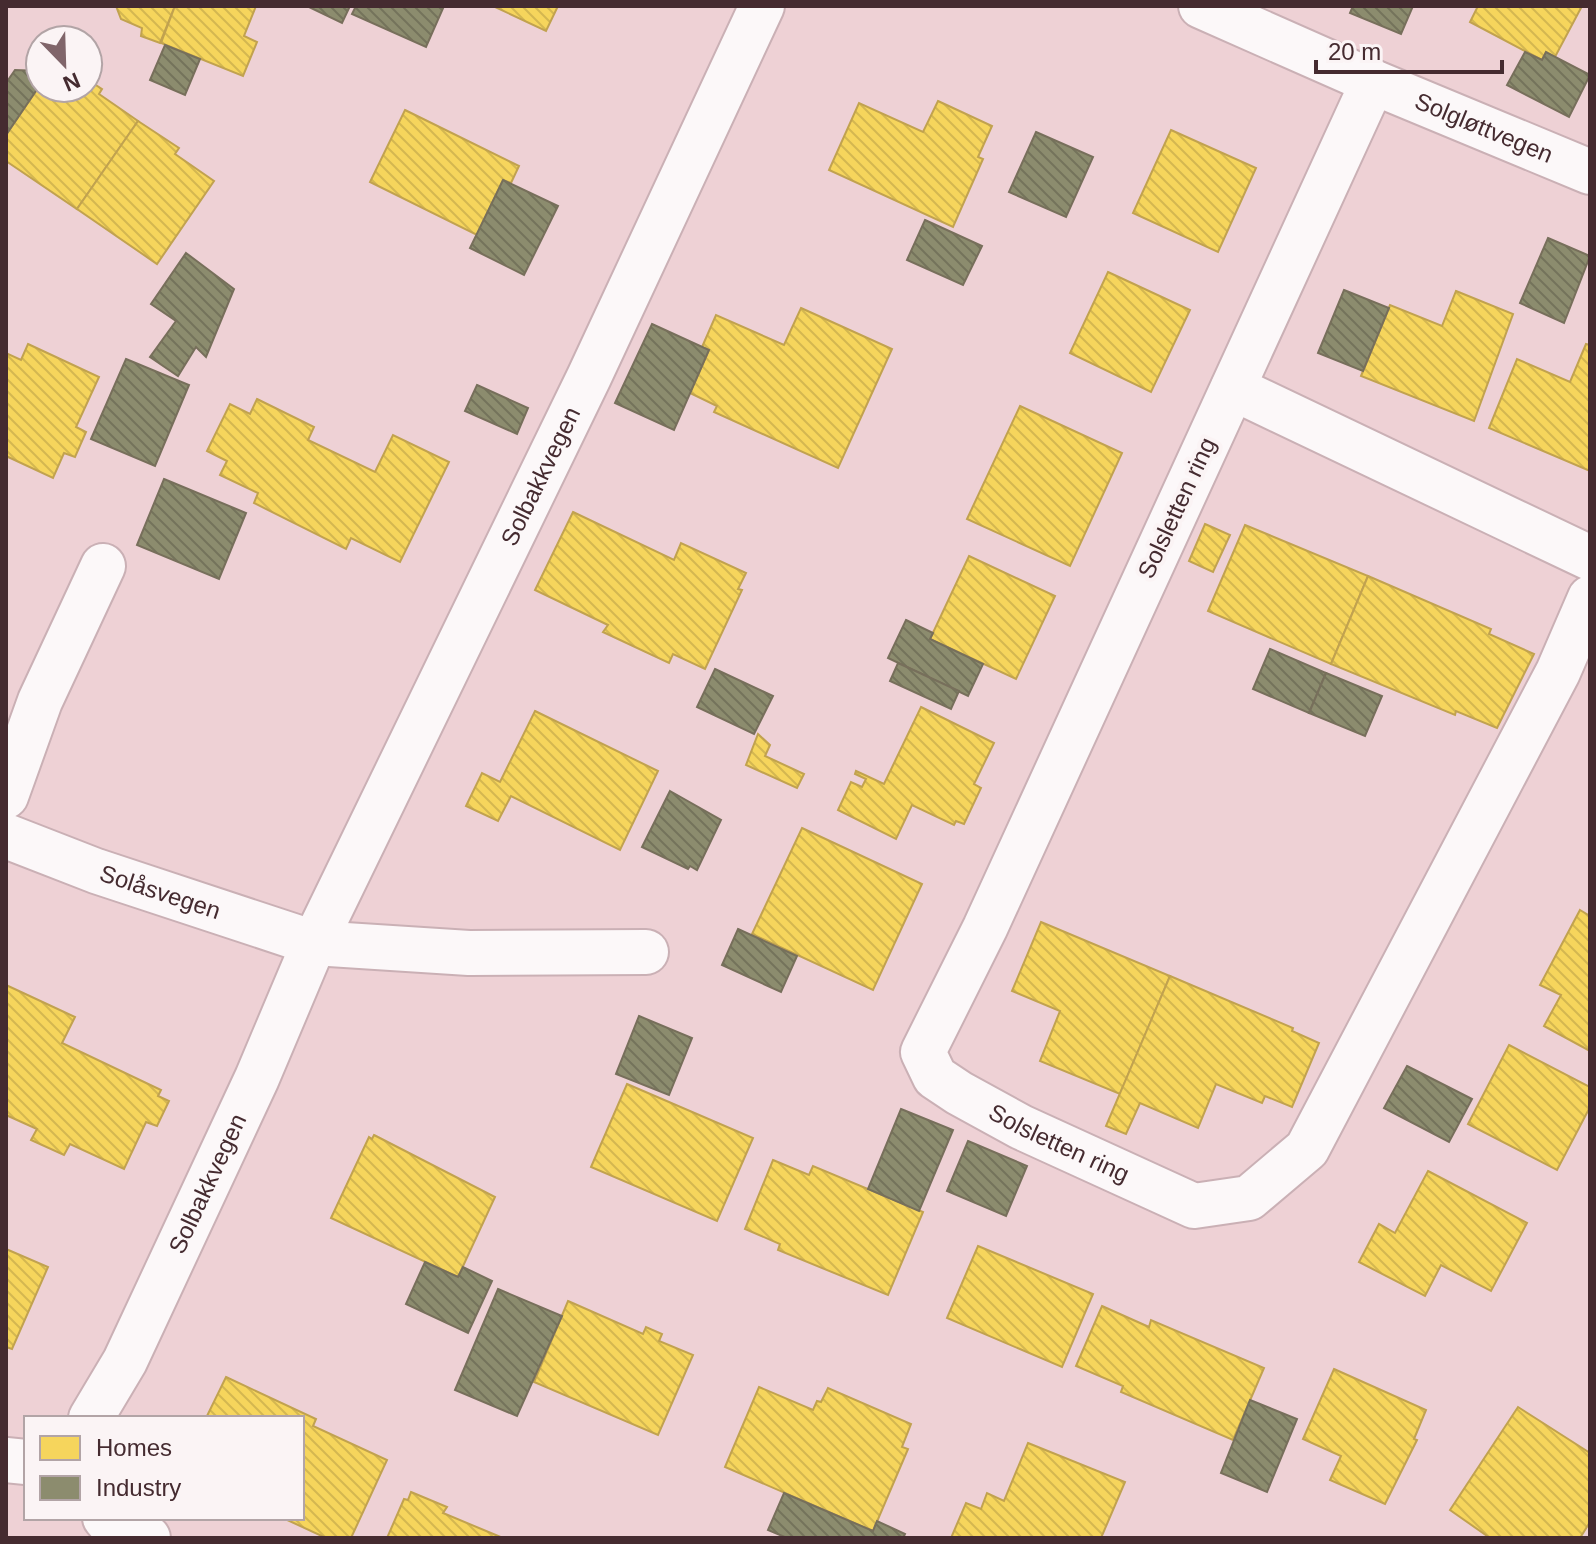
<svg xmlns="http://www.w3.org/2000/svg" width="1596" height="1544" font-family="Helvetica,sans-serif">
	<defs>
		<pattern id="homes-back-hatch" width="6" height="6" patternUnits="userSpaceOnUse" patternTransform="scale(2)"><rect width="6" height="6" fill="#f6d55c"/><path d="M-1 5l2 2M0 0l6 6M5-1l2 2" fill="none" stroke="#d4b750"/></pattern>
		<pattern id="industry-back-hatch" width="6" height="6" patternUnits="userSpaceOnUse" patternTransform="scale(2)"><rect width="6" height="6" fill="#8c8c6e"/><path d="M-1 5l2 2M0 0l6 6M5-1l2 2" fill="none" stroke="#74735b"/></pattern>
	</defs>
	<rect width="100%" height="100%" fill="#eed1d5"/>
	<g fill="url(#homes-back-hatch)" stroke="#c1a24f" stroke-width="2">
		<path d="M116 6H175L160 43 141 36 142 28 121 19Z"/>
		<path d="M175 6H256L244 36 257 42 243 76 161 43Z"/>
		<path d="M493 6H558L546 31Z"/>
		<path d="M1478 6H1582L1555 57 1546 52 1542 60 1470 22Z"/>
		<path d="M88 80 102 89 99 94 138 121 77 209 6 161V135L40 85V88H88Z"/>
		<path d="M938 101 992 126 978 157 983 159 953 227 829 170 859 103 923 132Z"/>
		<path d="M405 110 519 166 511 183 503 180 477 235 370 182Z"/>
		<path d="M138 121 179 148 175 154 214 181 157 264 77 209Z"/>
		<path d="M1171 130 1256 168 1218 252 1133 213Z"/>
		<path d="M1108 272 1190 310 1151 392 1070 353Z"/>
		<path d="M1456 291 1513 314 1474 421 1361 376 1390 305 1442 326Z"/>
		<path d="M801 308 892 349 838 468 714 412 717 406 690 393 709 350 702 347 716 315 784 345Z"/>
		<path d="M28 344 99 377 76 427 86 432 75 457 64 453 53 478 6 456V353L21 360Z"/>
		<path d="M1586 344 1590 345V471L1489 428 1517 359 1570 382Z"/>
		<path d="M257 399 314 427 308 440 375 472 393 435 449 462 400 562 351 538 346 549 254 503 258 493 220 475 227 461 207 451 230 404 250 414Z"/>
		<path d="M1020 406 1122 453 1070 566 967 519Z"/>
		<path d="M573 512 674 560 681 543 746 573 738 589 742 590 705 669 673 654 669 663 603 632 608 625 535 590Z"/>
		<path d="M1205 524 1230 535 1213 572 1189 561Z"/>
		<path d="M1245 525 1368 576 1331 664 1208 611Z"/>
		<path d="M969 556 1055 596 1016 679 930 639Z"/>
		<path d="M1368 576 1491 629 1489 634 1534 654 1497 728 1456 711 1455 715 1331 664Z"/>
		<path d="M921 707 994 743 974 784 981 788 964 824 956 821 954 825 912 805 896 839 838 810 851 782 862 787 866 779 855 774 856 771 884 784Z"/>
		<path d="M535 711 658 771 620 850 511 796 498 821 466 806 482 773 500 782Z"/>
		<path d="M758 734 770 745 765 756 804 774 797 788 746 765Z"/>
		<path d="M802 828 922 884 873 990 752 934Z"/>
		<path d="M1580 910 1590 916V1051L1544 1026 1561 995 1540 985Z"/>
		<path d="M1041 922 1170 976 1120 1094 1040 1061 1060 1011 1012 991Z"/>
		<path d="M1170 976 1293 1028 1292 1031 1319 1043 1292 1107 1265 1096 1262 1103 1216 1084 1198 1128 1140 1103 1126 1134 1106 1126Z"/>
		<path d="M6 985 75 1017 62 1043 161 1090 158 1096 169 1101 157 1126 146 1122 124 1169 70 1144 64 1155 31 1140 37 1129 6 1115Z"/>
		<path d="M1509 1045 1590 1087V1107L1557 1170 1468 1124Z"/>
		<path d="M627 1084 753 1138 717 1221 591 1167Z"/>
		<path d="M374 1135 495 1197 458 1277 331 1218 369 1137 372 1139Z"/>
		<path d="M773 1160 809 1175 813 1166 923 1212 888 1295 778 1250 780 1244 745 1229Z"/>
		<path d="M1428 1171 1527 1223 1491 1291 1441 1265 1425 1296 1359 1262 1379 1224 1395 1233Z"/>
		<path d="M978 1246 1093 1294 1062 1367 947 1318Z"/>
		<path d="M6 1249 48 1267 12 1349 6 1347Z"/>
		<path d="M568 1301 643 1334 646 1327 662 1334 659 1341 693 1355 658 1435 534 1382Z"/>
		<path d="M1102 1306 1149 1327 1151 1320 1264 1368 1233 1440 1121 1392 1123 1386 1076 1366Z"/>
		<path d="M1334 1369 1426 1410 1414 1439 1417 1440 1385 1504 1330 1480 1341 1456 1303 1439Z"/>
		<path d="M226 1377 316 1419 313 1426 387 1460 351 1538H326L283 1518H302V1418H206Z"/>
		<path d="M759 1387 813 1410 817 1401 821 1402 828 1388 911 1424 902 1447 908 1449 873 1531 725 1467Z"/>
		<path d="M1518 1407 1590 1453V1522L1580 1538H1490L1450 1510Z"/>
		<path d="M1028 1443 1125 1482 1101 1538H951L966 1503 981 1509 987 1493 1004 1501Z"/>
		<path d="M411 1492 447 1507 443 1513 503 1538H387L404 1499 408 1500Z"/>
	</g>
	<g fill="url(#industry-back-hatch)" stroke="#776f5b" stroke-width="2">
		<path d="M307 6H350L342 23Z"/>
		<path d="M356 6H444L426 47 352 14Z"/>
		<path d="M1353 6H1413L1401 34 1350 13Z"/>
		<path d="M165 45 200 59 185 95 150 80Z"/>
		<path d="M1525 52 1542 60 1546 52 1590 75 1569 117 1507 85Z"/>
		<path d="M15 70 40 71V85L6 135V83Z"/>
		<path d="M1036 132 1093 157 1066 217 1009 192Z"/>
		<path d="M503 180 558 206 524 275 470 248Z"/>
		<path d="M925 220 982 246 963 285 907 260Z"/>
		<path d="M1548 238 1590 256 1564 323 1520 303Z"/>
		<path d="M186 253 234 289 206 357 196 347 178 376 150 357 176 321 151 304Z"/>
		<path d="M1344 290 1389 308 1363 371 1318 353Z"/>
		<path d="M652 324 709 350 674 430 615 403Z"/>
		<path d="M126 359 189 385 155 466 91 439Z"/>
		<path d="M477 385 528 408 517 434 465 411Z"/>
		<path d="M164 479 246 513 219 579 137 545Z"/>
		<path d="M906 620 933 633 930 639 983 664 968 696 888 658Z"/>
		<path d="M1270 649 1326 673 1309 713 1253 689Z"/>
		<path d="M898 663 959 691 951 709 890 681Z"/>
		<path d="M715 669 773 696 754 734 697 707Z"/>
		<path d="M1326 673 1382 696 1365 736 1309 713Z"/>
		<path d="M670 791 721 820 697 870 690 866 688 869 642 847Z"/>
		<path d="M738 929 797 956 781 992 722 965Z"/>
		<path d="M639 1016 692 1038 669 1095 616 1074Z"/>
		<path d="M1407 1066 1472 1099 1449 1142 1384 1108Z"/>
		<path d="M901 1109 953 1130 919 1211 868 1189Z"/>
		<path d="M968 1141 1027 1166 1006 1216 947 1191Z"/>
		<path d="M425 1262 458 1277 463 1267 492 1281 468 1333 406 1304Z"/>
		<path d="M498 1289 562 1316 517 1416 455 1390Z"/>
		<path d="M1250 1400 1297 1419 1267 1492 1221 1473Z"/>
		<path d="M784 1493 873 1531 877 1521 905 1534 903 1538H787L768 1530Z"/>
	</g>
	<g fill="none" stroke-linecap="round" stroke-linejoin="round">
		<defs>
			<g id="minor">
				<path id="s1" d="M1201 6 1373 82 1590 172"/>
				<path id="s2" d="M1373 82 985 928 923 1052 935 1077 959 1093 1021 1127 1194 1206 1249 1198 1307 1149 1558 672 1590 598"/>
				<path d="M1233 388 1590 558"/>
				<path d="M6 796 40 701 103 566"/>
				<path id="s3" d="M6 836 96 871 314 943 469 953 646 952"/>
				<path id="s4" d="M91 1418 125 1361 257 1078 314 943 589 377 762 6"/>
				<path d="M6 1460 26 1462"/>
				<path d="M105 1518 110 1524 148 1538"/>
			</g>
		</defs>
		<use href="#minor" stroke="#cab0b5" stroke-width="48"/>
		<use href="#minor" stroke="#fcf8f9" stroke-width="44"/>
	</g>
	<g text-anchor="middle" stroke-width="8" stroke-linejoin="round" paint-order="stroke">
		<g font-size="24" fill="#452b30" stroke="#fbf4f5">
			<text dy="8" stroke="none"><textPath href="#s1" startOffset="308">Solgløttvegen</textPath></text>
			<text dy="8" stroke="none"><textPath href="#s4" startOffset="1044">Solbakkvegen</textPath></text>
			<text transform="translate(1177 508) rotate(-65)" y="8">Solsletten ring</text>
			<text dy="8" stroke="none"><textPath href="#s3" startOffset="164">Solåsvegen</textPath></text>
			<text dy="8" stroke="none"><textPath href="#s2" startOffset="1238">Solsletten ring</textPath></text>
			<text dy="8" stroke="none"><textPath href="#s4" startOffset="262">Solbakkvegen</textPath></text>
		</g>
	</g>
	<rect width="1596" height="1544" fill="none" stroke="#452b30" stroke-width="16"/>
	<rect x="24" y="1416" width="280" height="104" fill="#fbf4f5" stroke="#b2a4a6" stroke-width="2"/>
	<rect x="40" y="1436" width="40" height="24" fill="#f6d55c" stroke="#b2a4a6" stroke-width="2"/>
	<text x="96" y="1456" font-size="24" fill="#452b30">Homes</text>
	<rect x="40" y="1476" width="40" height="24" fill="#8c8c6e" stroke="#b2a4a6" stroke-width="2"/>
	<text x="96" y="1496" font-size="24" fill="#452b30">Industry</text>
	<g transform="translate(64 64) rotate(157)"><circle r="38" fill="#fbf4f5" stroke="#b2a4a6" stroke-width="2"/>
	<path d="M0-6L14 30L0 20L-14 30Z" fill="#80656a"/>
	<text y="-12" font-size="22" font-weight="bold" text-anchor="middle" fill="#452b30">N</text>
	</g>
	<path d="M1316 60v12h186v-12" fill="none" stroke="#452b30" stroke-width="4"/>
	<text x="1328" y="60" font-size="24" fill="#452b30" stroke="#fbf4f5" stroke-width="6" paint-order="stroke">20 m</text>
</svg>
